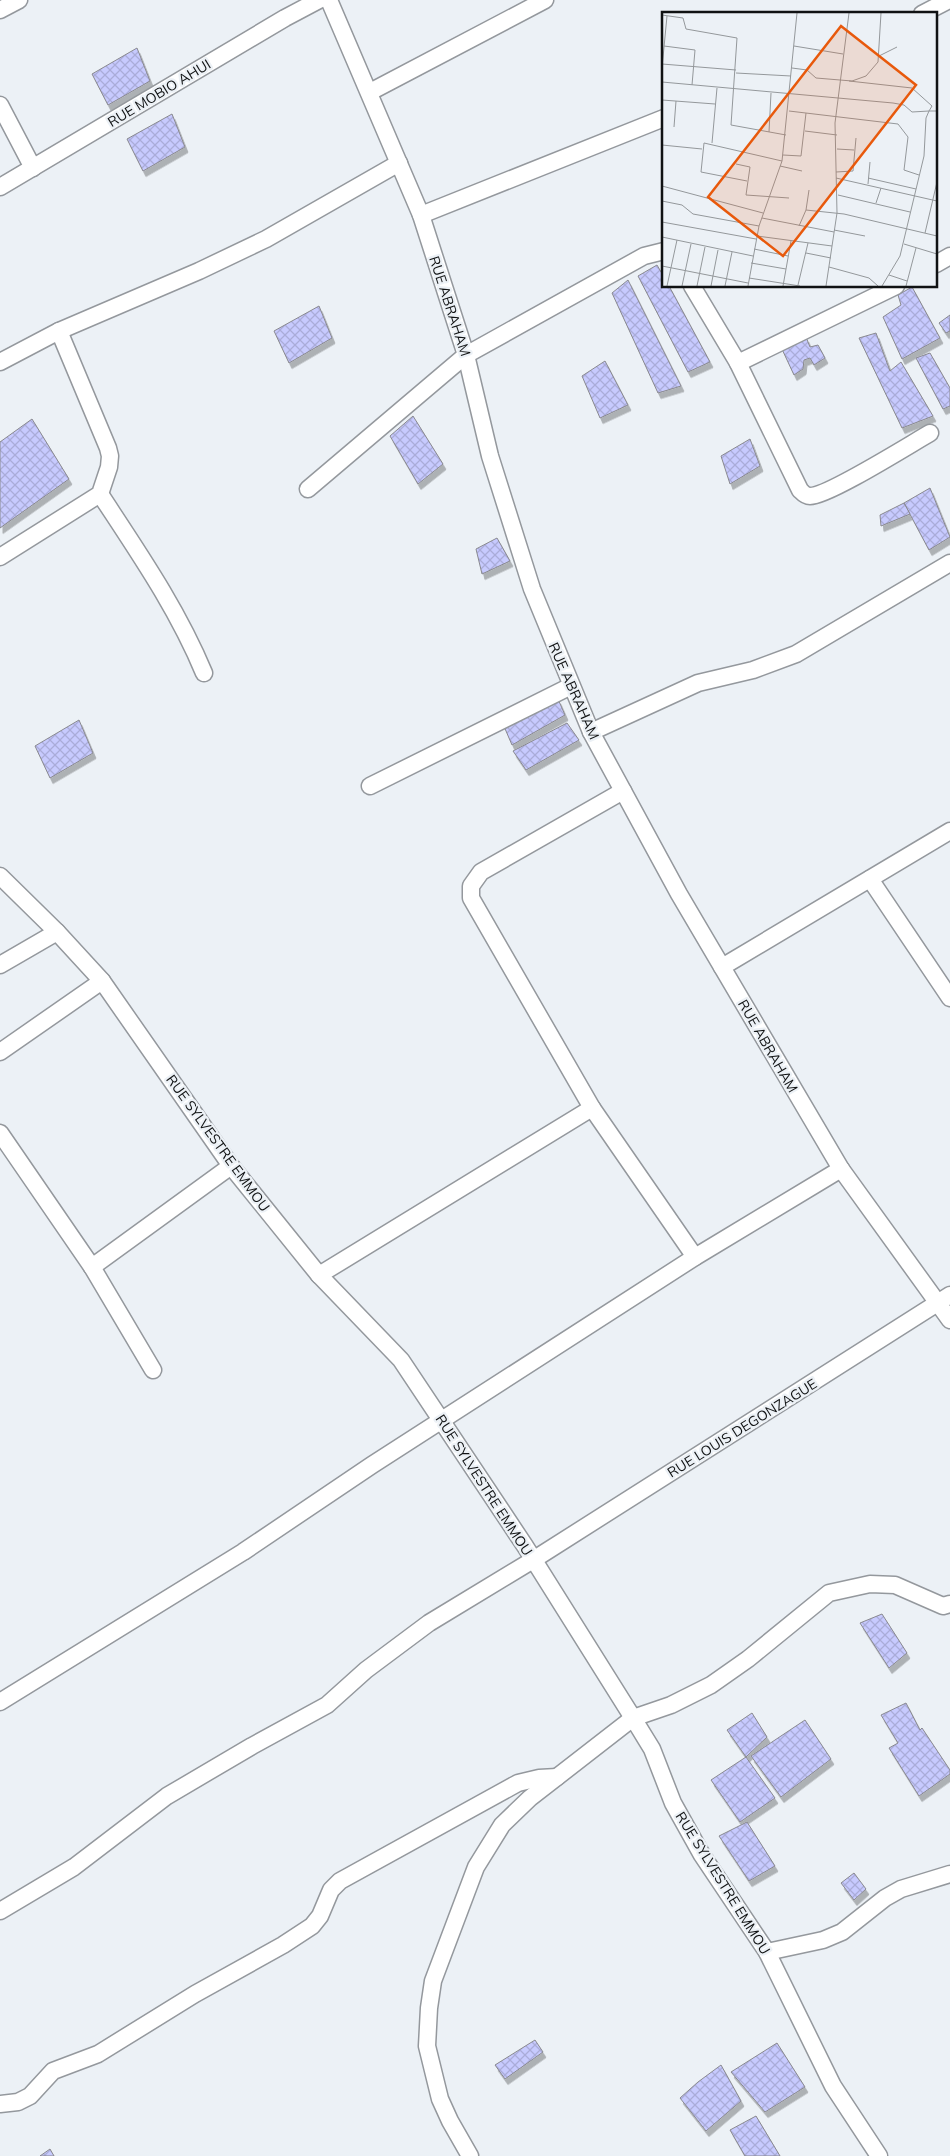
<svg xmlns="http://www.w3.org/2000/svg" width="950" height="2156" font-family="Mulish,sans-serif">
	<defs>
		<pattern id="building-cross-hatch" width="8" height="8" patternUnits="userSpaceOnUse" patternTransform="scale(1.25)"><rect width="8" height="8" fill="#c7cafe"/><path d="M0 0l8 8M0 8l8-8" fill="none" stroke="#aaacd9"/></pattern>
		<filter id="shadow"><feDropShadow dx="3" dy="5.5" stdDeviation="0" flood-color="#0004"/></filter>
	</defs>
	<rect width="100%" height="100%" fill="#ecf1f6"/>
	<g fill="url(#building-cross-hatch)" stroke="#89898f" filter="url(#shadow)">
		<path d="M137 48 150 81 108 105 92 74Z"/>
		<path d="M172 114 185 147 143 171 127 139Z"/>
		<path d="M657 265 664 277V286H669L710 362 688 372 638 276Z"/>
		<path d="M628 280 681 386 658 393 612 293Z"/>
		<path d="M912 287 940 338 902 359 883 317 901 305 898 295Z"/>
		<path d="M319 306 332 338 289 363 274 331Z"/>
		<path d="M950 315V331L946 333 939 323Z"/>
		<path d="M876 333 890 371 901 362 933 416 902 428 859 338Z"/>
		<path d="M806 337 810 347 818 345 825 358 814 365 810 358 804 360 803 369 794 375 781 347Z"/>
		<path d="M930 353 950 388V406L943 409 916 358Z"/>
		<path d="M605 361 628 405 600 418 582 376Z"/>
		<path d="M413 416 443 464 418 484 390 436Z"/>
		<path d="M32 419 69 479 0 528V442Z"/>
		<path d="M750 439 760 466 730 484 721 456Z"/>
		<path d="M930 488 950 537 929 550 904 503Z"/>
		<path d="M904 503 910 514 881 526 880 515Z"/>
		<path d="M497 538 510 561 482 574 476 549Z"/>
		<path d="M558 699 565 715 512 745 503 724Z"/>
		<path d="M79 720 93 753 50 778 35 746Z"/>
		<path d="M567 723 579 740 526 770 513 751Z"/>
		<path d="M882 1614 907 1653 889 1668 860 1623Z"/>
		<path d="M906 1703 920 1730 922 1728 950 1770V1774L919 1796 889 1748 898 1743 881 1715Z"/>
		<path d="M752 1713 767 1737 746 1757 727 1730Z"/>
		<path d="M805 1720 831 1759 781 1797 751 1756Z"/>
		<path d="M746 1757 775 1798 740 1822 711 1780Z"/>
		<path d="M747 1822 775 1866 749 1881 719 1836Z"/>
		<path d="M854 1873 866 1889 854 1900 841 1883Z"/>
		<path d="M535 2040 543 2052 505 2079 495 2065Z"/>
		<path d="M777 2043 805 2087 765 2112 731 2072Z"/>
		<path d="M721 2065 741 2101 706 2131 680 2098 698 2082Z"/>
		<path d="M756 2116 780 2156H745L730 2130Z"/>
		<path d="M50 2149 54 2156H40Z"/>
	</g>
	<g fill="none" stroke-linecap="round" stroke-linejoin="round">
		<defs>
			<g id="minor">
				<path d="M329 0 421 215 466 355 490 456 532 589 591 732 679 894 841 1169 950 1320"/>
				<path d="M0 10 19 0"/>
				<path d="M922 14 949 0"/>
				<path d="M370 92 545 0"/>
				<path d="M0 105 33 168"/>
				<path d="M0 187 285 18 319 0"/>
				<path d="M421 215 664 118"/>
				<path d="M936 264 950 256"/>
				<path d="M692 286 738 363 800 490C803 493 805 496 810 496 828 496 909 445 930 433"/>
				<path d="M0 362 59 331 199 271 266 239 399 163"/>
				<path d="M738 363 896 286"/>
				<path d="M308 489 466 355 644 256 664 251"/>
				<path d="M100 494C138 552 177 608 204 673"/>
				<path d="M0 557 100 494 109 467 110 456 108 448 59 331"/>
				<path d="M591 732 698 683 753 670 796 654 950 563"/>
				<path d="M370 786 571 686"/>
				<path d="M623 791 481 872 471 886V898L592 1108 695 1257"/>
				<path d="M0 876 57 932 102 981 231 1166 319 1275 401 1360 525 1546 633 1718 652 1749 673 1803 702 1855 767 1952 833 2086 879 2156"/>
				<path d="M870 879 950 998"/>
				<path d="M0 965 57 932"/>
				<path d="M722 967 950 831"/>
				<path d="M0 1052 102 981"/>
				<path d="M0 1133 92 1267 153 1370"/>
				<path d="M92 1267 231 1166"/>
				<path d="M319 1275 592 1108"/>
				<path d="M0 1702 243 1552 372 1465 695 1257 841 1169"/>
				<path d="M0 1911 74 1867 167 1796 252 1746 327 1705 366 1670 429 1623 533 1560 950 1295"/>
				<path d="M767 1952 823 1940 842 1932 885 1898 901 1889 950 1874"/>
				<path d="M0 2104 18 2102 30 2096 53 2071 98 2054 195 1994 283 1945 312 1926 320 1916 331 1890 340 1881 518 1783 539 1778 557 1777"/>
				<path d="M470 2156 450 2121 440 2099 427 2046 429 2008 433 1981 476 1867 502 1825 530 1798 633 1718 671 1705 711 1685 748 1659 829 1593 870 1584 895 1585 943 1606 950 1604"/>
			</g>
		</defs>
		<use href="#minor" stroke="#94989d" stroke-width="19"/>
		<use href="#minor" stroke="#fff" stroke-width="16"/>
	</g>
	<g text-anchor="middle" stroke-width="4.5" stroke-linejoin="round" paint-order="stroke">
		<g font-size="14" fill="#101213" stroke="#ecf1f6">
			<text transform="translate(159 93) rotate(-31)" y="5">RUE MOBIO AHUI</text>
			<text transform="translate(450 306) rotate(72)" y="5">RUE ABRAHAM</text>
			<text transform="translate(574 691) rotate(66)" y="5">RUE ABRAHAM</text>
			<text transform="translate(768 1046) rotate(60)" y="5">RUE ABRAHAM</text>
			<text transform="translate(218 1143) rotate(54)" y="5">RUE SYLVESTRE EMMOU</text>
			<text transform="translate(742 1428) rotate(-32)" y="5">RUE LOUIS DEGONZAGUE</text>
			<text transform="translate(484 1485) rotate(57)" y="5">RUE SYLVESTRE EMMOU</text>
			<text transform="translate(723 1883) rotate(58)" y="5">RUE SYLVESTRE EMMOU</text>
		</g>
	</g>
	<g transform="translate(662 12)">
		<rect width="275" height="275" fill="#ecf1f6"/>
		<path fill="none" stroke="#94989b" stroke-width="1" d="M0 3 21 6 24 17 75 26 69 113 124 123M2 34 33 38 30 73M132 34 181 42M217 44 235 35M0 52 74 58M0 56 5 4M130 56 145 58 154 66 190 69 204 64 216 50 219 1M74 61 129 64M0 70 231 91 242 93 250 100 267 99 270 94 250 76 187 69M0 88 53 92M127 99 236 112 246 125 242 158 257 163M12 115 14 89M143 119 175 123M107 120 109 81M50 131 55 76M0 133 40 137M175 137 192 138M121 143 139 144 144 101M74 152 88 155 84 183 127 186M118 154 140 159M174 160 191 159 194 126M174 166 275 189M206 166 254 177M85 169 39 160 42 131 120 149M206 172 208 150M0 174 101 201M176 183 248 200M0 189 20 193 31 202 97 214M214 191 219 176M144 198 182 202 275 224M100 206 172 220M0 210 94 227M137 214 144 198 147 178M172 218 203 224M263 221 275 170M95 224 170 234M0 225 91 244M242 232 275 242M92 237 126 244M144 241 169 246M89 251 124 257M0 254 86 271M167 255 207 266 216 274M227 263 245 269M87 266 138 274M136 273 146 231M5 274 15 228M20 274 29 232M35 274 43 235M49 274 56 238M63 274 70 240M86 274 97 214 120 149 135 1M121 274 129 229M164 274 175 201 173 111 187 1M220 274 238 244 262 144 264 106 267 99H275M244 274 254 236"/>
		<path fill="#e8590c" fill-opacity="0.15" stroke="#e8590c" stroke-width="2.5" d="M179 14 254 73 121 244 46 185Z"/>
		<rect width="275" height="275" fill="none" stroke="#101213" stroke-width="2.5"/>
	</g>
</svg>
